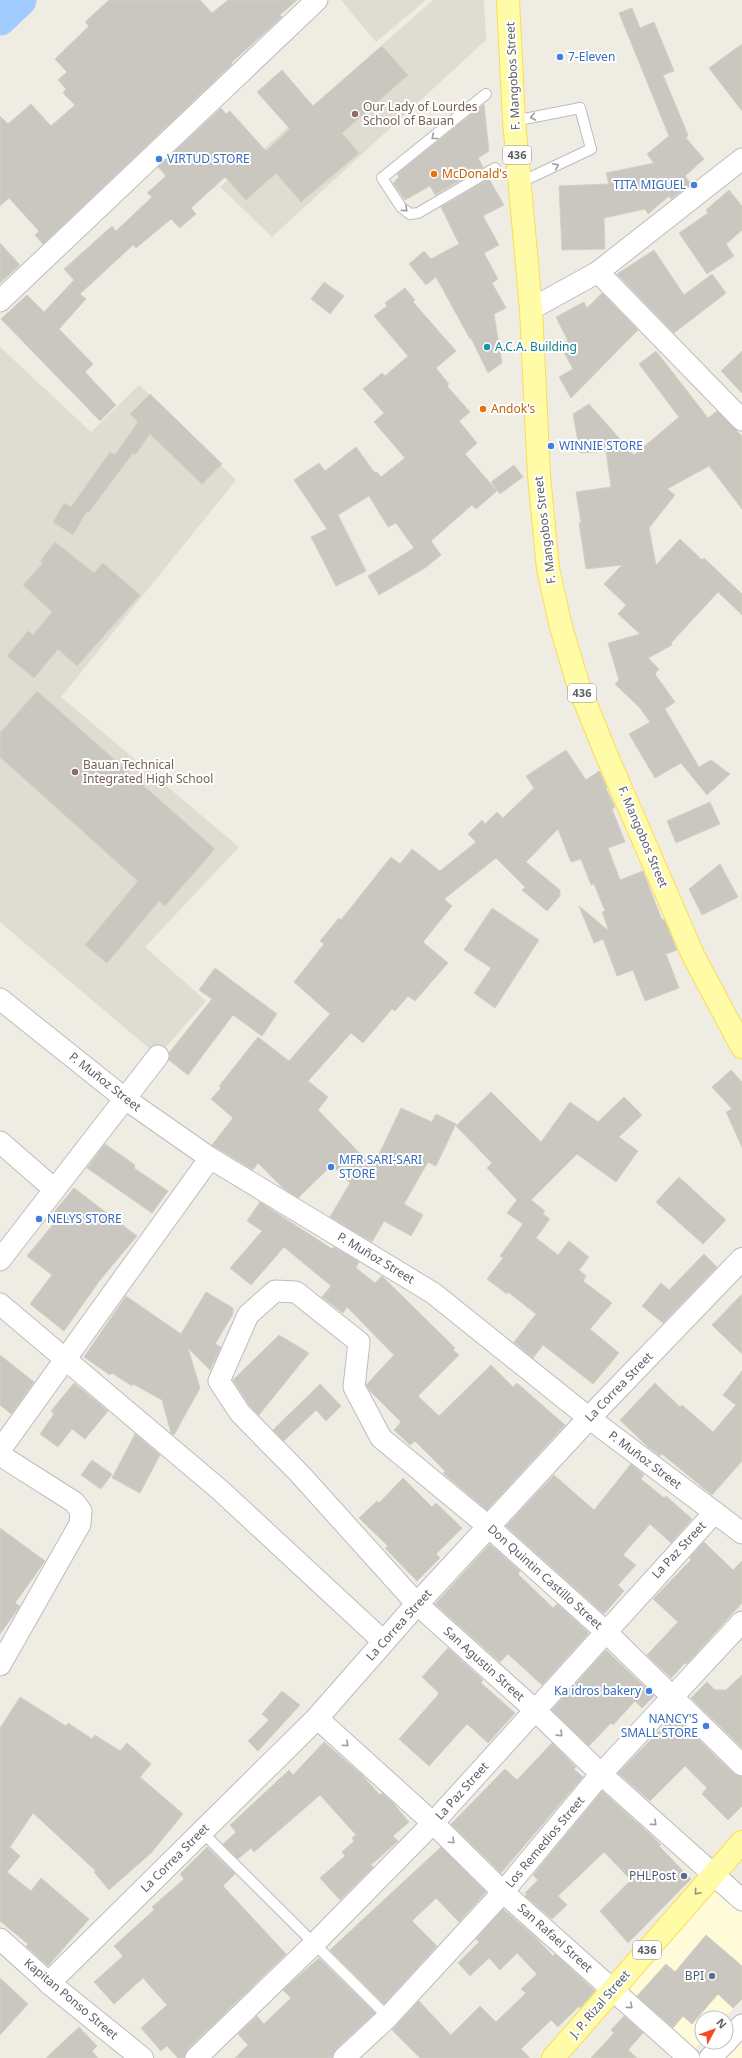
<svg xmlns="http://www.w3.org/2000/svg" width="742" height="2058" font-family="'Noto Sans',sans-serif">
	<rect width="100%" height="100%" fill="#efede3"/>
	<g fill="#fffad7">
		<path d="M716 1885 742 1908V1999L724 2018H702V2041L694 2050 627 1989Z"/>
		<path d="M742 2037V2058H721Z"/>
	</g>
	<g fill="#dfddd1">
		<path d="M341 0H426L376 42Z"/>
		<path d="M433 0H484L486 40 272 237 220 187Z"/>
		<path d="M0 347 91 432 139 385 236 480 61 697 239 847 145 947 206 1001 158 1056 0 922Z"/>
	</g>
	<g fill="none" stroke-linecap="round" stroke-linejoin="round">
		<path stroke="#a2ccff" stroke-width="33" d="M0 19 20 0"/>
	</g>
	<g fill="#cac7c0" stroke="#d4d0c1">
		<path d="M109 0H200L212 13 228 0H297L280 15 282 17 231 63 232 64 43 244 35 235 39 231 9 198 0 206V116L8 124 31 104 51 126 75 105 63 93 66 89 58 80 67 72 55 59 89 26 85 22Z"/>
		<path d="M632 8 640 28 654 22 674 71 663 75 688 135 686 138 704 159 685 176 691 184 671 199 669 196 648 214 645 209 604 218 605 249 562 250 559 186 609 184 606 173 654 163 647 154 669 136 619 13Z"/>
		<path d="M742 44V111L709 68Z"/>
		<path d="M382 46 408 75 342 133 359 153 301 202 276 173 246 200 225 177 191 208 196 214 180 228 171 219 136 248 133 245 80 294 86 299 59 329 93 364 85 372 116 405 100 421 1 319 27 295 44 312 74 280 64 269 112 226 116 231 152 197 147 193 166 176 158 167 221 108 226 114 230 111 266 151 290 129 257 92 282 70 313 106Z"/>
		<path d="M484 104 489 151 478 158 483 167 435 195 430 186 405 200 393 183 399 177 397 174Z"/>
		<path d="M489 179 504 205 483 216 499 245 484 253 498 279 492 283 506 308 494 314 502 363 488 373 471 338 470 339 436 277 426 285 409 264 424 251 431 259 459 244 441 207Z"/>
		<path d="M729 190 742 206V230L726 244 734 256 707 274 679 233 708 213 706 210Z"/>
		<path d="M0 243 20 265 0 283Z"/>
		<path d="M654 250 684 295 712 274 726 293 674 333 617 274Z"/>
		<path d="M324 282 344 296 330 314 311 299Z"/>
		<path d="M405 288 415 300 413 302 456 351 436 368 449 384 447 386 470 412 459 421 477 443 465 454 497 491 476 509 472 505 431 541 441 555 425 568 379 595 368 576 414 548 396 523 388 527 369 496 338 515 366 571 336 586 311 537 327 529 294 480 319 463 325 471 356 447 375 473 377 472 381 477 405 458 374 422 384 413 363 389 382 373 385 376 408 356 374 316 387 306 385 303Z"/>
		<path d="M602 293 638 330 571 398 559 377 573 369 560 345 568 341 556 317 584 302 587 308Z"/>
		<path d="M656 351 708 418 717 411 742 436V509L709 466 667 489 675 495 649 528 656 565 680 539 702 560 704 558 742 594V615L718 592 671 643 672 645 648 658 659 669 655 674 675 702 665 709 699 767 711 760 730 774 707 795 681 763 655 778 629 734 650 722 640 708 615 684 619 680 608 643 640 634 618 614 626 605 604 584 622 565 586 569 579 523H581L576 492 611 487 606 451 580 453 573 414 589 404 634 455 679 417 639 364Z"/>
		<path d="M742 351V393L721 371Z"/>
		<path d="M150 394 222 464 202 484 150 434 135 455 133 453 89 512 87 511 73 535 53 522 64 503 71 507 110 452 115 455 138 422 130 414Z"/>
		<path d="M514 465 523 477 500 494 491 482Z"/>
		<path d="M55 542 94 573 103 563 140 595 77 666 58 649 34 678 7 656 28 631 33 635 52 612 23 585 43 563 40 561Z"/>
		<path d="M37 691 215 849 165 906 159 901 107 963 85 945 138 881 0 757V733Z"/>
		<path d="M566 750 586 780 599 771 600 772 607 788 606 789 615 807 612 809 625 842 608 848 620 880 643 871 662 920 664 919 677 950 666 954 679 988 645 1001 633 970 617 976 603 939 594 943 579 906 609 931 602 912 605 911 594 884 591 885 581 859 571 862 558 829 526 862 560 890V896L547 911 522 890 525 887 496 858 444 899 452 906 423 942 448 963 433 980 415 1001 408 996 395 1011 392 1009 363 1043 351 1033 308 1081 328 1097 318 1110 373 1167 401 1108 432 1122 436 1114 456 1124 436 1166 428 1162 404 1204 423 1215 411 1236 384 1221 372 1242 330 1217 350 1183 332 1165 298 1198 283 1188 258 1163 253 1170 212 1145 233 1118 211 1099 221 1088 219 1086 258 1037 289 1061 330 1014 294 982 324 944 320 941 339 918 341 920 391 857 400 864 412 849 440 871 476 842 468 834 482 820 485 824 497 812 503 818 534 788 526 776Z"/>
		<path d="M710 802 720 824 676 843 667 821Z"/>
		<path d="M720 864 738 897 702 915 689 889Z"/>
		<path d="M492 908 539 940 495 1008 474 993 491 968 464 950Z"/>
		<path d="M215 968 277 1014 262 1036 233 1015 188 1075 169 1060V1053L212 999 199 990Z"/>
		<path d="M731 1070 742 1082V1147L726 1112 732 1109 712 1087Z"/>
		<path d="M491 1092 541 1142 570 1102 598 1122 624 1097 642 1115 619 1137 638 1151 616 1182 577 1154 531 1200 545 1211 543 1214 550 1219 536 1238 558 1255 569 1241 589 1257 579 1270 586 1276 583 1281 612 1303 590 1329 619 1353 593 1384 543 1345 533 1358 514 1342 536 1314 508 1292 507 1294 487 1279 503 1258 500 1256 523 1224 507 1213 517 1200 487 1168 492 1163 456 1126Z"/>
		<path d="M105 1144 135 1165 134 1168 168 1191 152 1213 87 1168Z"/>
		<path d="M679 1177 726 1220 703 1244 656 1202Z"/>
		<path d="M74 1188 137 1236 100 1280 64 1331 30 1304 52 1275 27 1256 60 1216 54 1212Z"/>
		<path d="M260 1202 332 1249 334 1247 359 1262 356 1268 375 1283 382 1276 455 1348 453 1350 459 1355 418 1396 439 1416 491 1365 513 1387 517 1383 565 1425 487 1510 443 1473 445 1471 415 1441 410 1445 394 1430 401 1422 369 1390 366 1385 394 1355 347 1307 343 1313 322 1297 331 1286 284 1247 251 1285 230 1268 262 1231 247 1221Z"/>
		<path d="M704 1254 717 1267 663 1323 642 1306 661 1283 669 1290Z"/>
		<path d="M206 1292 233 1308V1314L215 1344 221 1347 210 1370 188 1348 200 1388 174 1435 171 1433 162 1400 133 1384 132 1386 112 1373 110 1375 84 1357 126 1296 181 1334Z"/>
		<path d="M742 1294V1354L712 1325Z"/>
		<path d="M279 1335 309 1353 259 1415 249 1405 233 1380Z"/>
		<path d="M0 1355 34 1382 11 1414 0 1405Z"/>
		<path d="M742 1371V1461L712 1495 662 1454 660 1456 647 1446 620 1420 655 1383 680 1407 682 1405 713 1432 736 1405 723 1395Z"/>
		<path d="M74 1383 108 1411 85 1439 72 1429 58 1447 40 1434 54 1414 51 1411Z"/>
		<path d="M320 1384 341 1406 326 1421 316 1410 284 1441 273 1430Z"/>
		<path d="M135 1434 160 1455 140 1493 112 1478Z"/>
		<path d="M92 1460 112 1474 101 1489 81 1475Z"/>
		<path d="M631 1464 644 1475 641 1479 664 1498 666 1496 692 1519 671 1543 650 1524 623 1555 636 1565 618 1585 624 1591 604 1614 506 1526 554 1475 594 1510Z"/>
		<path d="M403 1478 432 1507 436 1503 462 1528 436 1554 440 1558 417 1581 385 1548 388 1546 359 1518 377 1501 379 1503Z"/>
		<path d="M0 1528 45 1561 15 1603 20 1606 0 1634Z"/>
		<path d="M704 1542 733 1570 742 1561V1603L687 1664 685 1663 671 1678 647 1655 678 1622 653 1599 691 1560 689 1558Z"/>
		<path d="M490 1544 520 1571 518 1574 553 1608 557 1604 588 1632V1634L542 1685 508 1654 500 1662 435 1604Z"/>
		<path d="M448 1648 483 1680 481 1683 515 1713 488 1743 467 1724 429 1766 399 1739 438 1695V1692L422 1677Z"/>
		<path d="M606 1650 654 1696 642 1708 635 1701 613 1725 611 1723 589 1746 552 1710Z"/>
		<path d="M742 1675V1748L691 1698 707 1682 715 1690H726Z"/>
		<path d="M282 1691 300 1705 258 1751 248 1741 269 1720 262 1714Z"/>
		<path d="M20 1697 66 1726 68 1723 92 1739 95 1735 120 1751 127 1743 151 1764 140 1777 183 1814 151 1853 109 1890 94 1872 96 1871 33 1813 10 1847 20 1856 7 1872 31 1891 41 1878 89 1919 48 1966 26 1946 28 1944 0 1921V1728Z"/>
		<path d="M674 1716 734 1774 742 1777V1806L728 1820 702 1794 707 1788 685 1766 650 1801 618 1773Z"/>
		<path d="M324 1742 362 1775 380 1795 382 1793 393 1803 409 1822 393 1836 398 1841 371 1865 373 1867 340 1900 320 1878 345 1856 342 1852 354 1841 352 1838 356 1835 320 1795 254 1852 251 1848 238 1859 223 1844 236 1832 230 1825 289 1770 293 1775Z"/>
		<path d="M552 1743 576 1767 574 1769 583 1777 501 1873 451 1824 505 1769 517 1780Z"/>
		<path d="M602 1791 653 1837 661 1845 659 1846 691 1879 628 1943 600 1911 631 1880 604 1852 558 1896 567 1905 552 1919 525 1896 527 1894 525 1893 538 1880 533 1875Z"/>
		<path d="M207 1847 235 1874 223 1886 286 1954 188 2049 184 2058H178L167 2046 161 2051 141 2028 167 2005 143 1978 114 2004 94 1982 123 1956 114 1946 154 1910 152 1907 184 1879 180 1874Z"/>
		<path d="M441 1847 486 1892 459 1922 436 1898 412 1921 437 1946 384 2004 330 1950Z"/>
		<path d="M503 1909 534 1936 553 1956 555 1954 595 1991 580 2008 579 2006 558 2027 551 2020 521 2049 530 2058H420L392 2030 419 2001 451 2035 480 2006 496 2022 526 1993 521 1989 537 1974 517 1953 500 1970 489 1958 470 1976 458 1963 479 1942 476 1939Z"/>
		<path d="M706 1935 742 1966V1999L733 2008 718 1994 692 2024 683 2016 673 2028 637 1996 666 1964 675 1972Z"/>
		<path d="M319 1958 375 2013 336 2049 332 2058H235L248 2045 238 2034 257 2016 264 2024 291 1998 283 1990Z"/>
		<path d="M0 1978 28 2004 0 2035Z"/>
		<path d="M624 2016 643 2033 628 2050 637 2058H591L614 2033 611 2030Z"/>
		<path d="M79 2027 97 2046 92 2051 98 2058H46Z"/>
	</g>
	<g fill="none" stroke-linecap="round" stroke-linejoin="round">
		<defs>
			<g id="service">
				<path d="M486 94 382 178 401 207 410 214 418 213 495 168"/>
				<path d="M514 121 580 108 591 149 521 182"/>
				<path d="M202 1832 388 2017"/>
			</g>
			<g id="minor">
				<path d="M598 272 742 420"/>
				<path d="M0 301 317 0"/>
				<path d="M531 309 598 272 742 159"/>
				<path d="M0 999 124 1098 210 1158 433 1293 589 1418 742 1533"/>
				<path d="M0 1142 54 1189"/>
				<path d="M0 1260 158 1056"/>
				<path d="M0 1304 220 1490 384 1642"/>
				<path d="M0 1450 210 1158"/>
				<path d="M0 1455 74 1502 81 1511 80 1524 0 1665"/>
				<path d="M317 1718 433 1823 503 1892 689 2058"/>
				<path d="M742 1765 605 1631 489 1527 381 1438 354 1387 359 1342 296 1292 275 1291 248 1315 219 1381 240 1413 299 1473 417 1604 535 1710 601 1774 742 1900"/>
				<path d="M0 1939 49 1983"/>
				<path d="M726 2042 742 2025"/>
				<path d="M196 2058 314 1944 433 1823 715 1512"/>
				<path d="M344 2058 388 2017 503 1892 601 1774 742 1622"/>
				<path d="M710 2058 726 2042"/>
			</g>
			<path id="tertiary" d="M142 2058 49 1983 317 1718 417 1604 589 1418 742 1259"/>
			<g id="primary">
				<path d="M508 0 514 121 531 309 539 476 548 569 561 627 579 687 606 754 694 957 742 1047"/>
				<path d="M553 2058 742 1842"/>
			</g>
		</defs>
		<use href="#service" stroke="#bbbcc2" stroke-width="12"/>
		<use href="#minor" stroke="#bbbcc2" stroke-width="23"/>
		<use href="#tertiary" stroke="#bbbcc2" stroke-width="24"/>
		<use href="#primary" stroke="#fadd51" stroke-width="24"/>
		<use href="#service" stroke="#fff" stroke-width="10"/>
		<use href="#minor" stroke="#fff" stroke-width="21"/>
		<use href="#tertiary" stroke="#fff" stroke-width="22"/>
		<use href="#primary" stroke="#fffba7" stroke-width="22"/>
	</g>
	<defs><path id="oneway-chevron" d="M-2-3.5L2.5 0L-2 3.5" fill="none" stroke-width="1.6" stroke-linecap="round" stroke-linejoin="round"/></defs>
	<g stroke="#9d9ea2">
		<use href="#oneway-chevron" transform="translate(533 117) rotate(169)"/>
		<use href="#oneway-chevron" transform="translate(434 137) rotate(141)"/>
		<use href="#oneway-chevron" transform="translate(556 166) rotate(-26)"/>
		<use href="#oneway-chevron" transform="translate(405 209) rotate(40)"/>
		<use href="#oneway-chevron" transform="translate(560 1734) rotate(44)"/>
		<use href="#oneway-chevron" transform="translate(346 1744) rotate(42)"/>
		<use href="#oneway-chevron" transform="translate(654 1823) rotate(42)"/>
		<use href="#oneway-chevron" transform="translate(452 1841) rotate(45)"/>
		<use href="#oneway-chevron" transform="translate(630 2006) rotate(41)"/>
	</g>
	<use stroke="#94957b" href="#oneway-chevron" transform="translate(697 1892) rotate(131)"/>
	<g fill="#3f7fe0" stroke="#fff" stroke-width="1.5">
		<circle cx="560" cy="57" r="4"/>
		<circle cx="159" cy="159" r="4"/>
		<circle cx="694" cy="185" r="4"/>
		<circle cx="551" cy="446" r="4"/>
		<circle cx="331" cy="1167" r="4"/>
		<circle cx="39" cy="1219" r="4"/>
		<circle cx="649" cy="1691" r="4"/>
		<circle cx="706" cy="1726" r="4"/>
	</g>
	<g fill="#8d6e63" stroke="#fff" stroke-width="1.5">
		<circle cx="355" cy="114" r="4"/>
		<circle cx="75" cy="772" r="4"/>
	</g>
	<g fill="#e8710a" stroke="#fff" stroke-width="1.5">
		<circle cx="434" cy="174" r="4"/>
		<circle cx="483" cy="409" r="4"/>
	</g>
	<circle fill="#0f9aa8" stroke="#fff" stroke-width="1.5" cx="487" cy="347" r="4"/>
	<g fill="#5c6f8a" stroke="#fff" stroke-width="1.5">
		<circle cx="684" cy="1876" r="4"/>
		<circle cx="712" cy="1976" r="4"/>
	</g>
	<g text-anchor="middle" stroke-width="4" stroke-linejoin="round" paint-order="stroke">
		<g fill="#fff" stroke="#8c8e92" stroke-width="1">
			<rect x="503" y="146" width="28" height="18" rx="3"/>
			<rect x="568" y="684" width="28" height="18" rx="3"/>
			<rect x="633" y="1941" width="28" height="18" rx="3"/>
		</g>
		<g font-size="11" font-weight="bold" fill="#5b5e64">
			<text x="517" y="159">436</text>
			<text x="582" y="697">436</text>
			<text x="647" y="1954">436</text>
		</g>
		<g font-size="12" fill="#366cbe" stroke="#fff" text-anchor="start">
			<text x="568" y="61">7-Eleven</text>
			<text x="167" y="163">VIRTUD STORE</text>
			<text x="686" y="189" text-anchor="end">TITA MIGUEL</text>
			<text x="559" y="450">WINNIE STORE</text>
			<text x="339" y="1164">MFR SARI-SARI<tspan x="339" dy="14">STORE</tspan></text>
			<text x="47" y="1223">NELYS STORE</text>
			<text x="641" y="1695" text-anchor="end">Ka idros bakery</text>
			<text x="698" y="1723" text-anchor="end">NANCY'S<tspan x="698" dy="14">SMALL STORE</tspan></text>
		</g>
		<g font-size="12" fill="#5b5e64" stroke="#fff">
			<text transform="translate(513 76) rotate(-93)" y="4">F. Mangobos Street</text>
			<text transform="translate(545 530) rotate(-97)" y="4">F. Mangobos Street</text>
			<text transform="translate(643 837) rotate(67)" y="4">F. Mangobos Street</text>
			<text transform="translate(105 1082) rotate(38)" y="4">P. Muñoz Street</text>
			<text transform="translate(376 1258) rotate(31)" y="4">P. Muñoz Street</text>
			<text transform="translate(619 1387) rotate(-46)" y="4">La Correa Street</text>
			<text transform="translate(645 1460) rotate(37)" y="4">P. Muñoz Street</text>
			<text transform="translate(679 1550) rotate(-47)" y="4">La Paz Street</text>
			<text transform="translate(545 1577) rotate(42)" y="4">Don Quintin Castillo Street</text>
			<text transform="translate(399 1625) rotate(-48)" y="4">La Correa Street</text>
			<text transform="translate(484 1664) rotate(42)" y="4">San Agustin Street</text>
			<text transform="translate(462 1791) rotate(-48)" y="4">La Paz Street</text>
			<text transform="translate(545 1842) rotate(-50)" y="4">Los Remedios Street</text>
			<text transform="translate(175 1858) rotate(-45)" y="4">La Correa Street</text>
			<text transform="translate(555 1938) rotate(42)" y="4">San Rafael Street</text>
			<text transform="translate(71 1999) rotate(40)" y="4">Kapitan Ponso Street</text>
			<text transform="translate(600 2004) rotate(-49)" y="4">J. P. Rizal Street</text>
		</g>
		<g font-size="12" fill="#785e54" stroke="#fff" text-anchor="start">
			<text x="363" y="111">Our Lady of Lourdes<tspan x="363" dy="14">School of Bauan</tspan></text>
			<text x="83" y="769">Bauan Technical<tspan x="83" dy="14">Integrated High School</tspan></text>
		</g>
		<g font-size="12" fill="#c56008" stroke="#fff" text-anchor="start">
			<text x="442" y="178">McDonald's</text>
			<text x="491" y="413">Andok's</text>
		</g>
		<g font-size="12" fill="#0d838f" stroke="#fff" text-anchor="start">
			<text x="495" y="351">A.C.A. Building</text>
		</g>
		<g font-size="12" fill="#4e5e75" stroke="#fff" text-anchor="end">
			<text x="676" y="1880">PHLPost</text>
			<text x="704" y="1980">BPI</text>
		</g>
	</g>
	<g transform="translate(714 2030) rotate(49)"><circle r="19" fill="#ffffff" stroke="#bdbfc1"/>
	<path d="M0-3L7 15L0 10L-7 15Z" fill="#f34c24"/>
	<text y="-6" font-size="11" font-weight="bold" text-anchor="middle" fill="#5b5e64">N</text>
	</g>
</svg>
